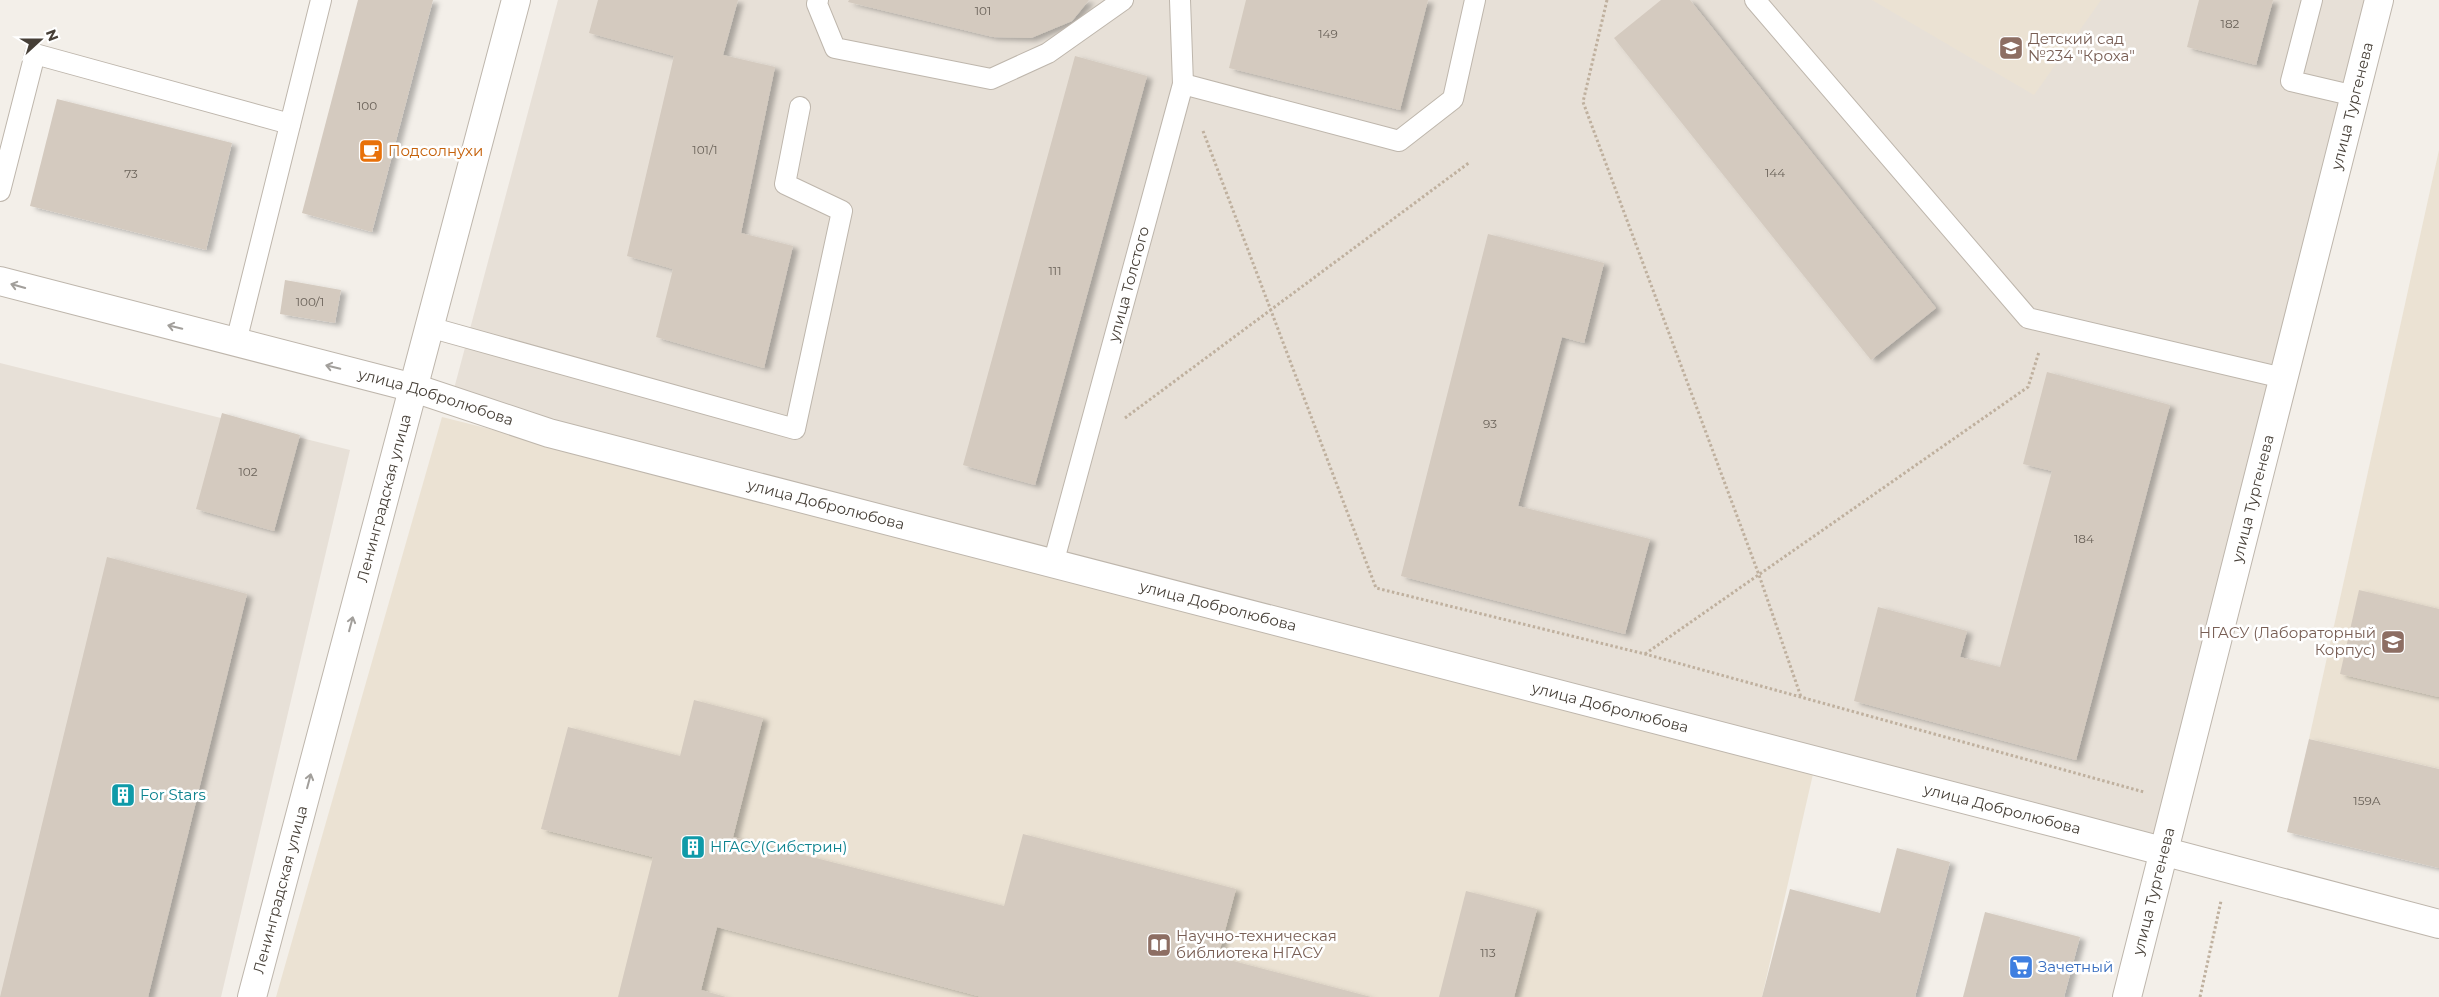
<svg xmlns="http://www.w3.org/2000/svg" width="2439" height="997" font-family="Montserrat,sans-serif">
	<defs>
		<filter id="shadow"><feDropShadow dx="5.5" dy="3" stdDeviation="2.5" flood-color="#0004"/></filter>
	</defs>
	<rect width="100%" height="100%" fill="#f3efe9"/>
	<g fill="#e7e0d7">
		<path d="M558 0H2379L2163 851 451 400Z"/>
		<path d="M0 363 350 450 221 997H0Z"/>
	</g>
	<g fill="#ebe2d3">
		<path d="M1872 0H2101L2034 95Z"/>
		<path d="M2439 150V769L2309 739Z"/>
		<path d="M442 417 1816 761 1762 997H276Z"/>
	</g>
	<g fill="#d4cabf" filter="url(#shadow)">
		<path d="M358 0H433L372 232 302 213Z"/>
		<path d="M598 0H738L723 55 775 67 741 233 793 246 764 368 656 337 673 269 627 256 674 56 589 33Z"/>
		<path d="M849 0H1089L1072 21 1031 38 993 37 848 2Z"/>
		<path d="M1246 0H1428L1400 110 1229 68Z"/>
		<path d="M1661 0H1690L1936 308 1871 360 1614 38Z"/>
		<path d="M2199 0H2273L2256 65 2187 47Z"/>
		<path d="M1075 56 1147 76 1035 485 963 465Z"/>
		<path d="M57 99 232 143 206 250 30 206Z"/>
		<path d="M1488 234 1604 263 1584 343 1562 337 1518 506 1650 539 1625 634 1401 576Z"/>
		<path d="M285 280 341 290 335 323 280 314Z"/>
		<path d="M2047 372 2170 405 2076 760 1854 701 1878 607 1967 631 1960 657 2000 667 2052 471 2023 464Z"/>
		<path d="M222 413 300 435 274 531 196 509Z"/>
		<path d="M107 557 247 594 148 997H0Z"/>
		<path d="M2359 590 2439 609V697L2340 674Z"/>
		<path d="M694 700 763 718 733 837 1004 906 1023 834 1236 889 1218 957 1371 997H982L717 927 701 990 726 997H618L653 857 541 829 568 727 680 756Z"/>
		<path d="M2309 739 2439 769V868L2287 832Z"/>
		<path d="M1897 848 1950 862 1915 997H1762L1790 889 1880 913Z"/>
		<path d="M1466 891 1537 909 1514 997H1439Z"/>
		<path d="M1985 912 2080 937 2064 997H1963Z"/>
	</g>
	<g fill="none" stroke-linecap="round" stroke-linejoin="round">
		<defs>
			<g id="lane">
				<path d="M818 0 817 4 835 48 991 79 1048 53 1123 0"/>
				<path d="M1755 0 2028 318 2283 378"/>
				<path d="M2312 0 2291 81 2355 96"/>
				<path d="M1183 84 1399 141 1453 99 1475 0"/>
				<path d="M0 191 35 54 290 124"/>
				<path d="M429 327 795 429 842 211 785 184 800 107"/>
				<path d="M236 342 321 0"/>
				<path id="s1" d="M1053 564 1183 84 1180 0"/>
			</g>
			<g id="street">
				<path id="s2" d="M0 281 414 388 549 433 2060 824 2439 924"/>
				<path id="s3" d="M252 997 516 0"/>
				<path id="s4" d="M2127 997 2379 0"/>
			</g>
		</defs>
		<use href="#lane" stroke="#beb6ac" stroke-width="22"/>
		<use href="#street" stroke="#beb6ac" stroke-width="30"/>
		<g stroke="#bfb09e" stroke-width="3" stroke-dasharray="2.5 2.5" stroke-linecap="butt">
			<path d="M1607 0 1583 102 1759 575 1801 697"/>
			<path d="M1203 131 1376 588 1645 654 2144 792"/>
			<path d="M1125 418 1470 162"/>
			<path d="M1645 654 2028 387 2039 352"/>
			<path d="M2200 997 2221 901"/>
		</g>
		<use href="#lane" stroke="#fff" stroke-width="20"/>
		<use href="#street" stroke="#fff" stroke-width="28"/>
	</g>
	<defs><path id="oneway-shaft" d="M-6 0H5M1.5-3L5.5 0L1.5 3" fill="none" stroke-width="1.6" stroke-linecap="round" stroke-linejoin="round" transform="scale(1.25)"/></defs>
	<g stroke="#a29f9b">
		<use href="#oneway-shaft" transform="translate(18 286) rotate(-164)"/>
		<use href="#oneway-shaft" transform="translate(175 327) rotate(-166)"/>
		<use href="#oneway-shaft" transform="translate(333 367) rotate(-166)"/>
		<use href="#oneway-shaft" transform="translate(351 624) rotate(-75)"/>
		<use href="#oneway-shaft" transform="translate(309 781) rotate(-75)"/>
	</g>
	<defs>
		<symbol id="school-square" viewBox="-11 -11 22 22"><rect x="-9" y="-9" width="18" height="18" rx="4" fill="#8d6e63" stroke="#fff"/><path d="M0-5L7-2L0 1L-7-2ZM-4 1L0 2.5L4 1V4Q0 6-4 4Z" fill="#fff"/></symbol>
		<symbol id="cafe-square" viewBox="-11 -11 22 22"><rect x="-9" y="-9" width="18" height="18" rx="4" fill="#e8710a" stroke="#fff"/><path d="M-5.5-4.5H6V0H3Q3 3.5 0 3.5H-2.5Q-5.5 3.5-5.5 0ZM3-3.2v2h1.7v-2ZM-6 4.5H4V6H-6Z" fill="#fff"/></symbol>
		<symbol id="university-square" viewBox="-11 -11 22 22"><rect x="-9" y="-9" width="18" height="18" rx="4" fill="#8d6e63" stroke="#fff"/><path d="M0-5L7-2L0 1L-7-2ZM-4 1L0 2.5L4 1V4Q0 6-4 4Z" fill="#fff"/></symbol>
		<symbol id="building-square" viewBox="-11 -11 22 22"><rect x="-9" y="-9" width="18" height="18" rx="4" fill="#0f9aa8" stroke="#fff"/><path d="M-4-6H4V6H1V3H-1V6H-4ZM-2.5-4.3h1.7v1.8h-1.7ZM.8-4.3h1.7v1.8H.8ZM-2.5-1h1.7V.8h-1.7ZM.8-1h1.7V.8H.8Z" fill="#fff"/></symbol>
		<symbol id="library-square" viewBox="-11 -11 22 22"><rect x="-9" y="-9" width="18" height="18" rx="4" fill="#8d6e63" stroke="#fff"/><path d="M-6-4Q-3-5.5-.7-3.5V5Q-3 3-6 4ZM6-4Q3-5.5 .7-3.5V5Q3 3 6 4Z" fill="#fff"/></symbol>
		<symbol id="supermarket-square" viewBox="-11 -11 22 22"><rect x="-9" y="-9" width="18" height="18" rx="4" fill="#3f7fe0" stroke="#fff"/><path d="M-6-5.5h2.5l.6 2H6L4.5 2H-2.5L-4.4-4H-6ZM-1.5 3.2a1.3 1.3 0 1 0 .1 0ZM3 3.2a1.3 1.3 0 1 0 .1 0Z" fill="#fff"/></symbol>
	</defs>
	<g fill-rule="evenodd">
		<use href="#school-square" x="1997" y="34" width="28" height="28"/>
		<use href="#cafe-square" x="357" y="137" width="28" height="28"/>
		<use href="#university-square" x="2379" y="628" width="28" height="28"/>
		<use href="#building-square" x="109" y="781" width="28" height="28"/>
		<use href="#building-square" x="679" y="833" width="28" height="28"/>
		<use href="#library-square" x="1145" y="931" width="28" height="28"/>
		<use href="#supermarket-square" x="2007" y="953" width="28" height="28"/>
	</g>
	<g text-anchor="middle" stroke-width="5" stroke-linejoin="round" paint-order="stroke">
		<g font-size="12" fill="#6a6259">
			<text x="983" y="15">101</text>
			<text x="2230" y="28">182</text>
			<text x="1328" y="38">149</text>
			<text x="367" y="110">100</text>
			<text x="705" y="154">101/1</text>
			<text x="1775" y="177">144</text>
			<text x="131" y="178">73</text>
			<text x="1055" y="275">111</text>
			<text x="310" y="306">100/1</text>
			<text x="1490" y="428">93</text>
			<text x="248" y="476">102</text>
			<text x="2084" y="543">184</text>
			<text x="2367" y="805">159А</text>
			<text x="1488" y="957">113</text>
		</g>
		<g font-size="15" fill="#785e54" stroke="#fff" text-anchor="start">
			<text x="2028" y="44">Детский сад<tspan x="2028" dy="17">№234 "Кроха"</tspan></text>
			<text x="2376" y="638" text-anchor="end">НГАСУ (Лабораторный<tspan x="2376" dy="17">Корпус)</tspan></text>
			<text x="1176" y="941">Научно-техническая<tspan x="1176" dy="17">библиотека НГАСУ</tspan></text>
		</g>
		<g font-size="15" fill="#463f37" stroke="#fff">
			<text dy="5" stroke="none"><textPath href="#s4" startOffset="919">улица Тургенева</textPath></text>
			<text dy="5" stroke="none"><textPath href="#s1" startOffset="290">улица Толстого</textPath></text>
			<text dy="5" stroke="none"><textPath href="#s2" startOffset="451">улица Добролюбова</textPath></text>
			<text dy="5" stroke="none"><textPath href="#s4" startOffset="514">улица Тургенева</textPath></text>
			<text dy="5" stroke="none"><textPath href="#s3" startOffset="516">Ленинградская улица</textPath></text>
			<text dy="5" stroke="none"><textPath href="#s2" startOffset="856">улица Добролюбова</textPath></text>
			<text dy="5" stroke="none"><textPath href="#s2" startOffset="1261">улица Добролюбова</textPath></text>
			<text dy="5" stroke="none"><textPath href="#s2" startOffset="1666">улица Добролюбова</textPath></text>
			<text dy="5" stroke="none"><textPath href="#s2" startOffset="2071">улица Добролюбова</textPath></text>
			<text dy="5" stroke="none"><textPath href="#s3" startOffset="111">Ленинградская улица</textPath></text>
			<text dy="5" stroke="none"><textPath href="#s4" startOffset="109">улица Тургенева</textPath></text>
		</g>
		<g font-size="15" fill="#c56008" stroke="#fff" text-anchor="start">
			<text x="388" y="156">Подсолнухи</text>
		</g>
		<g font-size="15" fill="#0d838f" stroke="#fff" text-anchor="start">
			<text x="140" y="800">For Stars</text>
			<text x="710" y="852">НГАСУ(Сибстрин)</text>
		</g>
		<g font-size="15" fill="#366cbe" stroke="#fff" text-anchor="start">
			<text x="2038" y="972">Зачетный</text>
		</g>
	</g>
	<g transform="translate(40 40) rotate(69)" stroke="#ffffff" stroke-width="4" paint-order="stroke">
	<path d="M0-4L9 19L0 12L-9 19Z" fill="#463f37"/>
	<text y="-8" font-size="14" font-weight="bold" text-anchor="middle" fill="#463f37">N</text>
	</g>
</svg>
